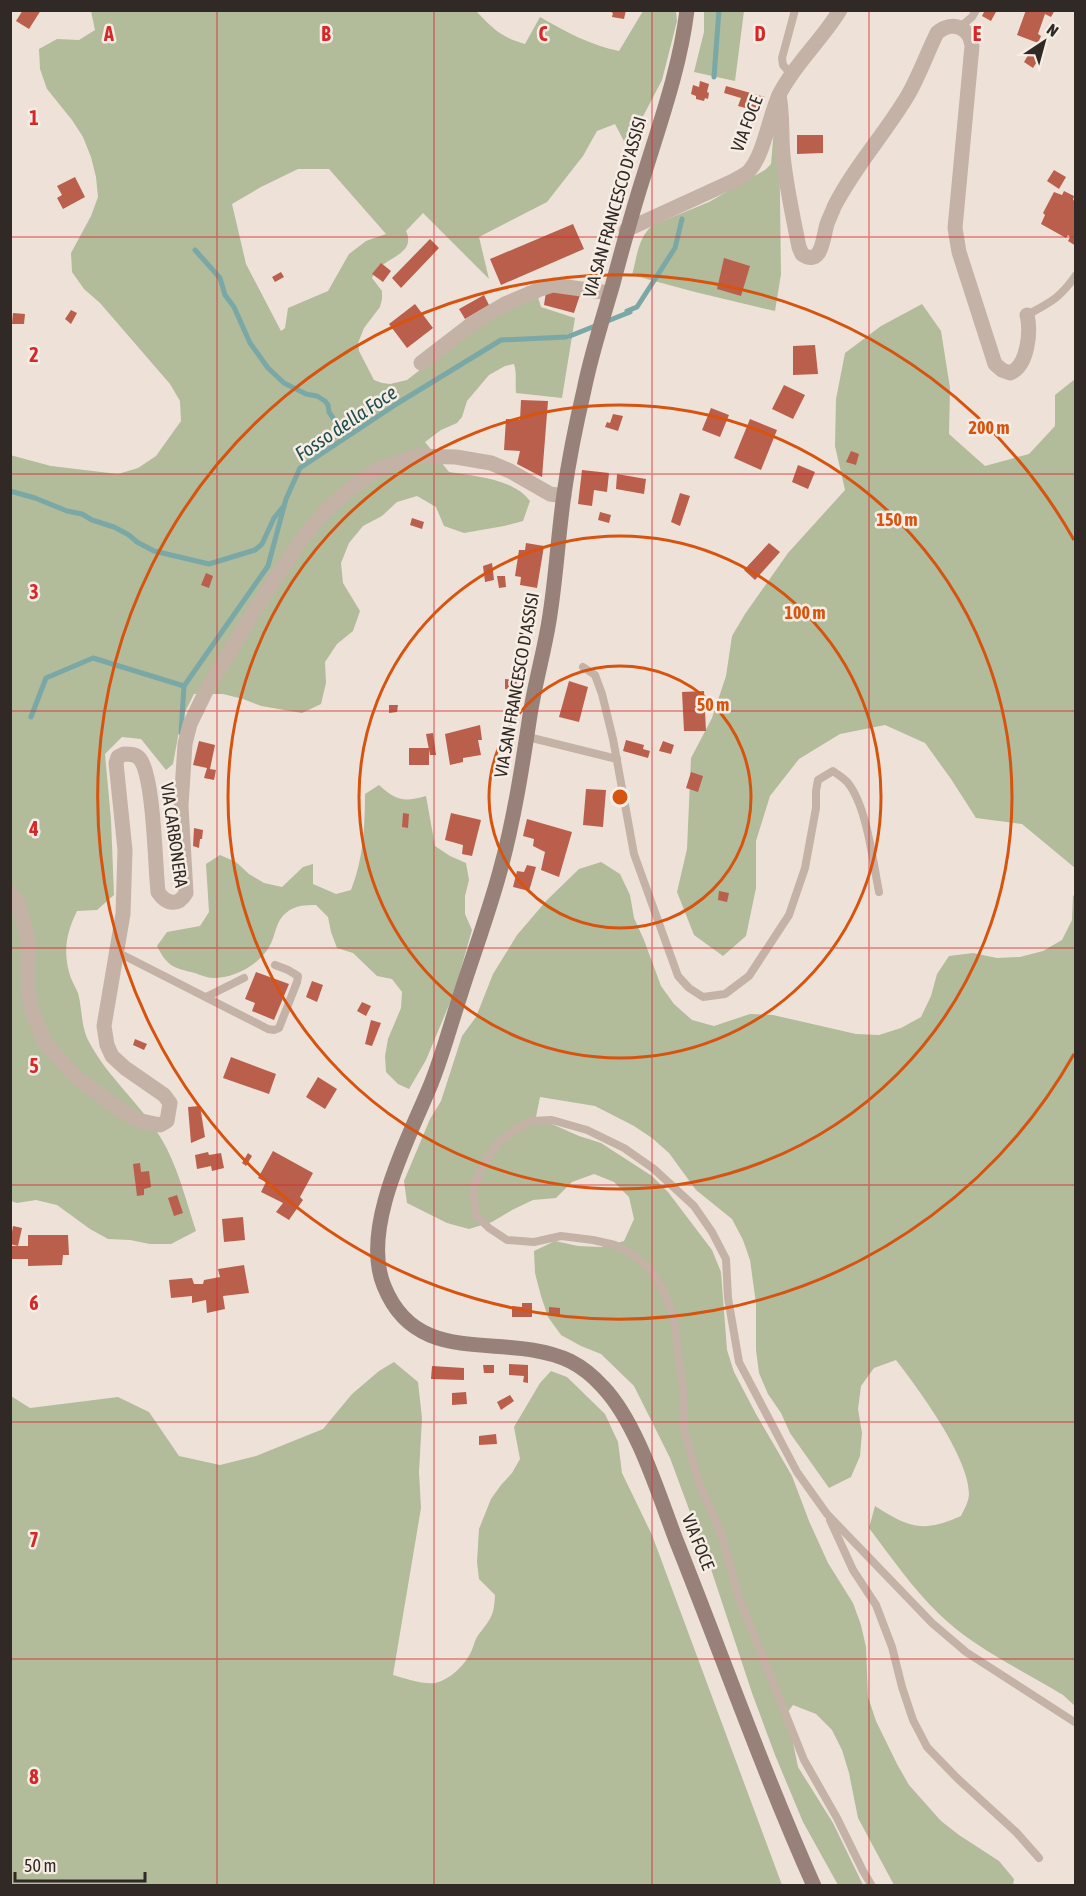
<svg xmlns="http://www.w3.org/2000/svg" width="1086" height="1896" font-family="'Asap Condensed',sans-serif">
	<rect width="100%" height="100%" fill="#eee2d8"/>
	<g fill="#b2bb9a" fill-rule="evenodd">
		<path d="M91 11H476C492 28 502 38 525 44L540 17C566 32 590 45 619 51L643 11H676L677 21 662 80 627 147 615 124 597 131 583 156 547 202 479 237 489 279 423 213 406 231C418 256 378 258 372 278L382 291V299L380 307 364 328 358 343 359 351 374 380 382 383 390 384 407 380 474 328 508 308 538 297 541 307 575 318 562 398 516 393C515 383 517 373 514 364L505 366 489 375 467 401 462 417 457 423 441 430 425 442 449 472C475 476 514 479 530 501L523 521 504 526 464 533 444 526 436 507 417 496 397 502 382 516 363 526 349 543 341 563 343 583 360 611 353 631 337 644 325 662 326 683 321 704 302 713 261 706 243 699 223 694H194L181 720 173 764 166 770 141 739 122 737 105 754 111 820 114 895 97 910 77 911C67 932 63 948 69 972 71 980 75 986 78 993 82 1007 81 1024 87 1038 107 1079 147 1108 167 1149 180 1175 187 1204 196 1231L171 1244H150L130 1240 108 1239 90 1229 57 1205 36 1200 17 1203 11 1201 10 455 51 466 118 474 138 468 156 456 181 421 180 401 170 384 100 303 84 289 72 272 71 253 91 216 98 197 96 177 91 157 83 137 72 120 47 89 40 69 39 49 57 39 79 40 95 30ZM298 169H329L386 234 366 241 349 254 328 291 288 308 285 328 281 331 246 264 232 204 261 187Z"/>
		<path d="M704 11H744L735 81 694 72 704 32Z"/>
		<path d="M779 127 781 274 775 311 695 292 632 275C637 257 638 237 653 225L709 202 765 170 771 164 774 129Z"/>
		<path d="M922 304 941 331 950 388 949 434 985 466 1029 454 1055 426V395L1075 379V868L1022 824 976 818 951 779 925 743 885 725 840 734 799 759 770 796 756 841V888L746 936 723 956 694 935 677 892 687 849 691 758 712 718 726 676 732 636 745 614 788 553 845 490 835 446 836 399 845 353 881 326Z"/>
		<path d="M379 785C396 801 404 802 426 796L435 846 450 856 466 863 469 880 465 896V914L472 930 454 993 426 1060 409 1089 398 1084 386 1072 385 1056 388 1039 401 1008 402 992 392 979 377 976 353 953 337 948 331 932 328 917 316 905C305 905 295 905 286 913 277 920 276 931 272 941 263 963 236 978 213 978 207 978 201 975 195 973 173 968 167 966 157 946L167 932 200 926 209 912 206 864 220 855 236 862 249 874 264 883 282 887 303 867 313 864V884L336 894 351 890C363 860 365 827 365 794Z"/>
		<path d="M601 862 620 874 630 895 634 918 644 940 661 986 674 1004 692 1020 714 1026 750 1014 773 1015 856 1034 879 1035 901 1028 921 1017 931 996 937 974 949 956 973 953 997 958 1020 957 1043 951 1062 940 1072 920 1073 896 1075 894V1706L1063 1695C1022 1670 974 1648 939 1614 913 1589 891 1557 869 1528L875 1506C909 1528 923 1533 961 1516 964 1510 969 1501 969 1494 969 1457 919 1390 896 1360L874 1368 861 1386 858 1409 862 1433 860 1456 851 1477 829 1488 790 1433 781 1413 768 1394 759 1373 756 1350V1303L750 1260 743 1240 732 1219 696 1190 669 1153 652 1138 634 1126 595 1106 540 1097 536 1117 579 1136 601 1143 652 1176 668 1192 712 1250 721 1272 727 1350 734 1372 756 1414 792 1476 809 1521 828 1563 853 1603 861 1625 866 1647 868 1697 876 1721 897 1764 909 1785 941 1821 959 1835 999 1861 1014 1879 1013 1885H894L858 1818 849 1773 842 1750 832 1730 816 1714 793 1705 787 1713 798 1767 833 1823 863 1885H838L803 1822 775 1755 752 1693 710 1566 670 1458 634 1386 601 1354 581 1346 561 1335 548 1317 541 1296 535 1273 534 1251 555 1241 578 1246 601 1247 624 1241 634 1219 629 1197 614 1182 594 1174 572 1182 556 1198 533 1200 512 1210 492 1222 469 1229 447 1223 407 1203 404 1181 430 1119 441 1101 462 1036 476 1017 493 974 517 935 547 900 579 869Z"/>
		<path d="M394 1362 418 1382 422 1418 419 1472 421 1508 393 1675C403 1678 425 1685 435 1683 449 1680 463 1667 470 1654 473 1649 474 1642 477 1637 490 1619 494 1618 495 1595L479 1579 477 1562 479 1529 491 1499 501 1485 512 1473 520 1459 514 1427 540 1383 551 1371 567 1377 605 1414 618 1442 622 1473 652 1535 782 1885H11V1396L30 1408 118 1397 149 1412 179 1456 220 1465 256 1456 323 1429 352 1394 379 1371Z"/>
	</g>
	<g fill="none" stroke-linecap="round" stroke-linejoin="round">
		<g stroke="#7aa8a7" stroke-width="5">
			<path d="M714 77 719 10"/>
			<path d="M195 250 220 278 225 295 234 307 250 343 268 368 284 383 306 394 317 396 325 401 328 405 329 412 337 424 352 433"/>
			<path d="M627 311 637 307 675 248 682 219"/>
			<path d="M570 336 630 312"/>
			<path d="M10 491 35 498 67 511 82 514 92 520 114 527 129 535 137 542 154 551 209 564 255 550 262 544 274 518 283 507"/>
			<path d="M31 717 46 678 93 658 184 686"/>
			<path d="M181 733 184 686 268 566 286 499 300 468 398 403 501 340 566 337"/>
			<path d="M173 854 175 823"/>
		</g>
	</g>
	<g fill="#ba5f4b">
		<path d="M23 10H41L29 29 16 21Z"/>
		<path d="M607 10H626L624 19 612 17 613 13Z"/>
		<path d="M985 10H997L991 21 982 16Z"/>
		<path d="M1026 10 1033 12 1034 10H1055L1051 17 1045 14 1038 34 1041 36 1038 43 1017 35Z"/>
		<path d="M1030 52 1040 57 1033 68 1024 62Z"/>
		<path d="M700 81 709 84 707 92 709 93 708 99 705 98 704 101 696 99V96L691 94 693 85 699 87Z"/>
		<path d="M726 86 765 97 760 112 738 106 741 98 724 93Z"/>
		<path d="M797 135H823V153L797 154Z"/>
		<path d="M1054 170 1066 177 1059 189 1047 181Z"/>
		<path d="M75 177 85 197 63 209 57 198 62 195 57 186Z"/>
		<path d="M1064 191 1074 196 1073 200 1076 201V246L1068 241 1070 237 1068 235 1066 238 1041 224 1045 215 1043 213 1054 192 1062 195Z"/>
		<path d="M573 224 584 249 501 285 490 259Z"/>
		<path d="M430 239 439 248 401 288 392 278Z"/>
		<path d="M724 258 750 266 741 296 717 289Z"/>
		<path d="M381 263 391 271 383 282 372 274Z"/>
		<path d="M281 272 284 277 275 282 272 277Z"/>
		<path d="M546 292H581L574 313 544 305Z"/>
		<path d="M484 295 489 305 465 319 459 309Z"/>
		<path d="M415 304 433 328 407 348 389 324Z"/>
		<path d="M71 310 77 313 71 324 65 319Z"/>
		<path d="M13 313 25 314 24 324H12Z"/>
		<path d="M815 345 818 374 793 375V346Z"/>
		<path d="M784 385 805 395 793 419 772 409Z"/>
		<path d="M521 400 548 401 542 477 517 464 520 451 504 450 506 419 520 420Z"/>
		<path d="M711 408 729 415 720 437 702 430Z"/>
		<path d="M613 414 623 416 618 431 605 427 607 422 610 423Z"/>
		<path d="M750 419 777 430 761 470 734 458Z"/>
		<path d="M851 451 859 454 856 465 846 462Z"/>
		<path d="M798 465 815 472 808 489 792 482Z"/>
		<path d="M582 470 609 473 607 492 594 490 592 506 578 504Z"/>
		<path d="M617 474 646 479 644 494 616 489Z"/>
		<path d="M680 493 690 496 680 526 671 522Z"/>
		<path d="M600 512 611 515 609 523 598 520Z"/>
		<path d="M412 518 424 522 422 529 410 525Z"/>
		<path d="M526 543 544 546 537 588 520 585 521 577 515 576 519 550H525Z"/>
		<path d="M769 543 780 552 755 580 744 570Z"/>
		<path d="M492 563 494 580 485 582 483 566Z"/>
		<path d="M206 573 213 576 209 588 201 585Z"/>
		<path d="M497 576H505L506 587 499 588Z"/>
		<path d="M505 679 517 680 516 690 505 689Z"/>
		<path d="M569 681 588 687 579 722 559 717Z"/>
		<path d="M704 691 706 731H684L682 692Z"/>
		<path d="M389 705H398L397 712 389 713Z"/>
		<path d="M480 725 482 740H478L481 755 463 758V762L450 765 445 734Z"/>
		<path d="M433 733 436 755H430L426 734Z"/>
		<path d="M626 740 644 745 643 749 650 751 648 758 623 751Z"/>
		<path d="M199 741 215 745 210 769 216 770 214 780 204 778 207 768 193 765Z"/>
		<path d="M663 741 674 745 671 754 659 751Z"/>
		<rect x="409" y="748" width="20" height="17"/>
		<path d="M691 772 703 776 698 792 686 788Z"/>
		<path d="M586 789 606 790 603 827 583 825Z"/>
		<path d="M403 813 409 814 408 828 402 827Z"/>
		<path d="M451 813 481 820 472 856 462 854 463 845 445 840Z"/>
		<path d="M527 819 572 832 559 877 541 870 545 852 533 846 534 839 523 836Z"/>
		<path d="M194 828 203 830 202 839H200L199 848 193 846Z"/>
		<path d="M527 865 536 867 529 891 513 887 517 871 524 872Z"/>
		<path d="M719 891 729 893 727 902 718 900Z"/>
		<path d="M256 972 289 984 274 1020 252 1011 255 1003 245 999Z"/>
		<path d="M312 981 323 985 317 1002 306 997Z"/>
		<path d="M362 1002 371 1006 366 1016 357 1011Z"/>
		<path d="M371 1020 381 1023 372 1046 365 1044Z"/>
		<path d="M135 1039 147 1044 144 1050 133 1045Z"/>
		<path d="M231 1057 276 1074 269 1094 223 1078Z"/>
		<path d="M318 1077 337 1089 325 1109 306 1097Z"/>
		<path d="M200 1106 205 1137 191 1143 188 1107Z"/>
		<path d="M273 1151 313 1173 300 1197 303 1200 289 1220 276 1212 283 1203 261 1192 266 1182 258 1178Z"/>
		<path d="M208 1152 209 1155 221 1153 224 1168 212 1171 211 1166 197 1169 195 1155Z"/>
		<path d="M248 1153 252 1156 246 1166 242 1163Z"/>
		<path d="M140 1163 141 1172 149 1171 151 1187 144 1189V1195L137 1196 133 1164Z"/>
		<path d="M177 1195 183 1213 174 1216 168 1198Z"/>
		<path d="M243 1217 245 1240 224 1242 222 1219Z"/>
		<path d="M13 1226 22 1228 18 1246H28V1235H68L69 1255H63L62 1265 28 1266V1259H12L11 1246H18L10 1244Z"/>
		<path d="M244 1265 249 1293 223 1296 225 1309 207 1313 206 1300 192 1303V1296L171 1298 169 1280 192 1278 194 1284H203L204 1280 220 1277 218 1269Z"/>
		<path d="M522 1303H532V1317H512V1306L522 1307Z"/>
		<path d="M549 1307 560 1308V1315H549Z"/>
		<path d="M509 1364 528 1365V1383L523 1382 524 1376 509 1375Z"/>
		<path d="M483 1365H494V1373H484Z"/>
		<path d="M432 1366 464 1368V1380L431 1379Z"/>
		<path d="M466 1392 467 1404 452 1405V1393Z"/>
		<path d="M510 1395 514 1401 501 1410 497 1402Z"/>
		<path d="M496 1434 497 1444 479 1445V1436Z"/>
	</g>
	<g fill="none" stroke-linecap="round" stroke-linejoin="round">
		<g stroke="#c5b2a6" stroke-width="8">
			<path d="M960 27 972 17 976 10"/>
			<path d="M791 74 783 65 782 58 795 10"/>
			<path d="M1027 315C1051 302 1060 298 1076 275"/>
			<path d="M583 667 595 675 602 694 613 739 634 854 678 976 689 988 703 997 725 994 749 976 789 915 805 868 816 808V791L818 780 833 771C838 775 844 778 848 783 867 807 873 862 879 892"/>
			<path d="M528 737 617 759"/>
			<path d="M117 952 268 1029 274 1030 279 1028 297 982 298 976 288 970 275 965"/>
			<path d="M206 997 244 978"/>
			<path d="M830 1520 853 1570 876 1605 892 1647 902 1687 913 1720 927 1747 957 1778 1016 1832 1039 1858"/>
			<path d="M872 1886 863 1871 837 1818 804 1760 739 1598 721 1533 699 1483 684 1428 683 1390 674 1319 663 1290 650 1269 632 1254 615 1245 593 1240 561 1236 534 1242 507 1240 489 1228 476 1215 473 1189 483 1165 498 1143 516 1129 531 1121 552 1120 587 1130 624 1148 654 1169 694 1206 712 1232 726 1259 728 1298 739 1362 797 1472 827 1514 932 1623 966 1652 1076 1723"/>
		</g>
		<g stroke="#c5b2a6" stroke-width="15">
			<path d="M779 95C783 115 781 135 783 155 786 186 793 217 799 247L802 254C822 268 823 237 827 224 829 218 832 213 834 207 854 167 885 134 908 95 919 76 927 53 937 33 952 20 970 27 972 46L955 228 959 252 995 364 1002 370 1010 373C1028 366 1031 331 1027 315"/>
			<path d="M626 230 733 181C738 178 745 175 749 171 765 153 769 115 780 93 796 62 822 40 840 10"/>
			<path d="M421 363 473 323 505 304 538 290 553 285 610 293"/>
			<path d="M10 892 17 900 28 939V988L31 1009 45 1043 76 1077 121 1110 137 1120 160 1125 167 1121 170 1103 164 1095 125 1068 112 1056 107 1045 104 1026 123 914 125 850 116 763 118 757 124 754C130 754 136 754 140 759 154 777 155 865 158 892 166 904 178 907 186 893L181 806 185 744 190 724 206 691 244 628 282 568 307 533 327 509 349 490 378 469 416 456 456 457 491 463 510 471 550 494 564 496"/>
		</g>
		<path stroke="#988178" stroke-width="15" d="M687 10C680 67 661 120 644 175 632 212 622 250 612 287 602 321 591 355 584 390 576 424 569 459 564 494 558 536 556 579 549 621 544 652 535 683 530 715 522 768 514 820 500 871 489 912 474 952 461 993 451 1023 443 1054 431 1084 409 1138 360 1228 384 1286 418 1371 505 1330 570 1361 582 1367 594 1377 603 1387 637 1423 658 1493 676 1540 722 1655 763 1772 814 1886"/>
	</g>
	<path fill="none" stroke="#d62828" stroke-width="1.5" stroke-opacity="0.55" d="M217 10V1886M434 10V1886M652 10V1886M869 10V1886M10 237H1076M10 474H1076M10 711H1076M10 948H1076M10 1185H1076M10 1422H1076M10 1659H1076"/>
	<g fill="none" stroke="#d6540f" stroke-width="3">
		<circle cx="620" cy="797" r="131"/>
		<circle cx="620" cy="797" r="261"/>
		<circle cx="620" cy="797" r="392"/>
		<path d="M1074 1054A522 522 0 1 1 1074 540"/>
	</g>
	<g text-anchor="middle" stroke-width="5" stroke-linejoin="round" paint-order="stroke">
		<g font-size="18" fill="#312926" stroke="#f6ede4">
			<text transform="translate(747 124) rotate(-69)" y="6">VIA FOCE</text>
			<text transform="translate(615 207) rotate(-74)" y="6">VIA SAN FRANCESCO D'ASSISI</text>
			<text transform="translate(517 685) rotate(-80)" y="6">VIA SAN FRANCESCO D'ASSISI</text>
			<text transform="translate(174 835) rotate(82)" y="6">VIA CARBONERA</text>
			<text transform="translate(698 1542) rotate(68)" y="6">VIA FOCE</text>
		</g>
		<g font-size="20" font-style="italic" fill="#204e4e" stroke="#f6ede4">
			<text transform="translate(346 423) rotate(-34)" y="7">Fosso della Foce</text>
		</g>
	</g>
	<g font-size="20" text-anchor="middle" font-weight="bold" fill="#d62828" stroke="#f6ede4" stroke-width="5" stroke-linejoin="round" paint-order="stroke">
		<text x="109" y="41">A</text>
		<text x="326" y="41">B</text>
		<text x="543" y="41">C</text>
		<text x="760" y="41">D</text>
		<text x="977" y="41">E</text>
		<text x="34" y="125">1</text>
		<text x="34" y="362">2</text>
		<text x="34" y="599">3</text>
		<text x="34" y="836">4</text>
		<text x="34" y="1073">5</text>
		<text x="34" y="1310">6</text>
		<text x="34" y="1547">7</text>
		<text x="34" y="1784">8</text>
	</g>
	<circle cx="620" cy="797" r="9" fill="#d6540f" stroke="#f6ede4" stroke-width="3"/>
	<g font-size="18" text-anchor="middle" font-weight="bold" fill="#d6540f" stroke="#f6ede4" stroke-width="5" stroke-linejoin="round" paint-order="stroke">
		<text x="989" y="434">200 m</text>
		<text x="897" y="526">150 m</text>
		<text x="805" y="619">100 m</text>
		<text x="713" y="711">50 m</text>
	</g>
	<rect width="1086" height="1896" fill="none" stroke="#312926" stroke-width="24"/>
	<g transform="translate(1044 42) rotate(36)" stroke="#f6ede4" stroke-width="4.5" paint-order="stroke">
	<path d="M0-4.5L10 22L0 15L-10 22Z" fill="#312926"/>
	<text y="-9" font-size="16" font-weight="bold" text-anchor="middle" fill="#312926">N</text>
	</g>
	<path d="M15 1872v9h130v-9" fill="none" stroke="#312926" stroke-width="3"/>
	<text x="24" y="1872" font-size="18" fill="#312926" stroke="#f6ede4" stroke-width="4.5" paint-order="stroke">50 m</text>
</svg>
